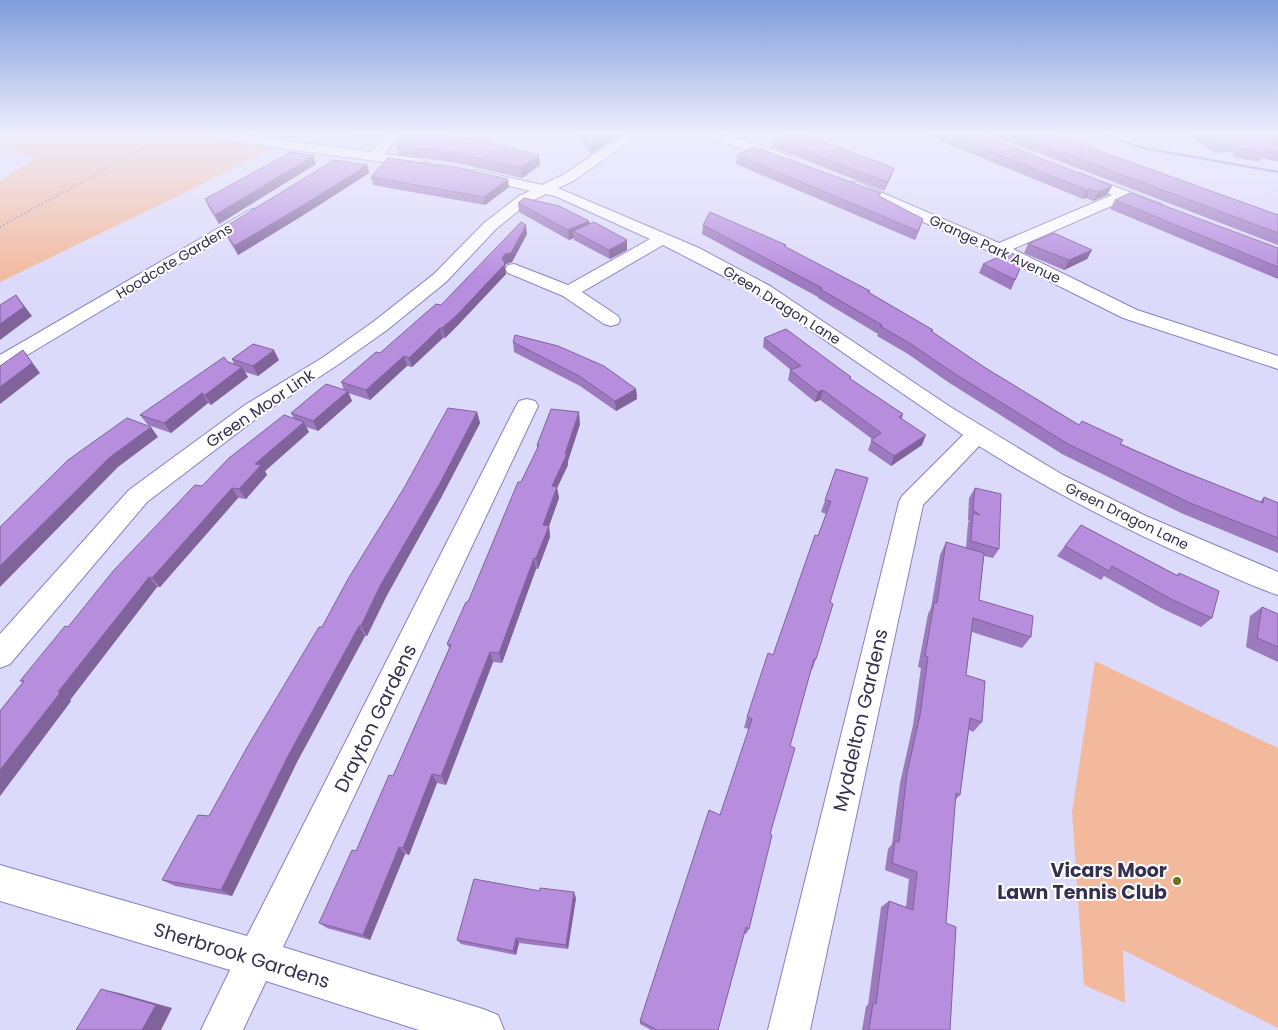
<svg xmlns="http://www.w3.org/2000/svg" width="1278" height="1030" font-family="Poppins,sans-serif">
	<rect width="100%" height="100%" fill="#dcdafa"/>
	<g fill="#f3b99d">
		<path d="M10 135H297L186 192 0 282V181L35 158 0 149V139Z"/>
		<path d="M1095 661 1278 748V1028L1123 950 1125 1003 1084 985 1072 812Z"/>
	</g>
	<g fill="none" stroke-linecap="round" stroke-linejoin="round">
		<path fill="#8177ca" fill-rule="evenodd" d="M1102 135H1107L1144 147 1278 171V173L1143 149Z"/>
		<defs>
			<g id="minor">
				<path d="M207 135H243L372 152 386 135H399L385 154 420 159 427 163 420 167 214 139Z"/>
				<path d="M622 135H638L575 180 558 188 699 248 770 286 952 408 1063 475 1146 516 1278 572V595C1251 586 1224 573 1197 561 1122 528 1049 490 979 446L923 505 810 1030H768L899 502 902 496 963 435 758 294 663 245 582 292 618 316 620 320 618 324 611 326 604 324 563 296 508 273 505 269 508 265 514 264 568 285 650 239 555 196 546 194 529 202 496 229 446 282 387 330 336 366 261 415 147 502 10 664 0 668V634L129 490 245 405 322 358 373 322 434 274 484 223 519 196 530 191 471 177 469 174 471 171 476 170 542 185 565 174Z"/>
				<path d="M704 135C735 134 761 145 789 156L791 159 789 162H779L749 150 706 138Z"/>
				<path d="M1079 173 1161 204 1164 207 1161 210H1151L1125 200 1013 249 1137 310 1278 356V369L1123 318 993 253 847 188 845 185 847 182H857L999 243 1112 195 1074 180 1072 177 1074 174Z"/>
				<path d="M253 209 258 211 261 214 258 217 7 367 0 369V355L248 211Z"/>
				<path d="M527 399 535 401 538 406 283 947 483 1009 498 1015 504 1030H419L266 981 243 1030H201L230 970 0 901V865L247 936 516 406 519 401Z"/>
			</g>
		</defs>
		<use href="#minor" stroke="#867fc7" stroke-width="2"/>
		<use href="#minor" fill="#fff" fill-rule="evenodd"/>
		<path stroke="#8784a4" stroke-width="2.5" stroke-dasharray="1 3" stroke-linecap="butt" d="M0 227 167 135"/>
	</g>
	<g fill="#9d79bf">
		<path d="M350 135H384L382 137H351Z"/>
		<path d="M399 135H446L491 142 492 144 540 165 522 178 457 163 399 155 396 145 404 137H400Z"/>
		<path d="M577 135H619L591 154Z"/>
		<path d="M926 135H981L1112 186 1107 195 1093 201 1086 198 1083 199Z"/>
		<path d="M991 135H1055L1278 215V245Z"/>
		<path d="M1189 135H1278L1273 142 1278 143V162L1261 158 1259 162 1233 157V152L1215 153 1188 136Z"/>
		<path d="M774 139 894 168 891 177 884 191 772 147Z"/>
		<path d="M737 155 880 196 920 228 915 240 736 164Z"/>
		<path d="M316 164 219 224 209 208 205 199Z"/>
		<path d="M367 165 369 173 305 214 238 255 227 237 223 228Z"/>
		<path d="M371 177 509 187 485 205 373 185Z"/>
		<path d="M1115 200 1278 248V279L1110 209Z"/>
		<path d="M518 203 589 221 590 224 627 250 610 259 574 240V238L569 240 519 212Z"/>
		<path d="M703 225 786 247 869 293 933 330 932 332 984 367 1079 425 1182 471 1260 502 1264 497 1278 503V553L1181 513 1062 454 948 382 908 354 877 336 878 334 818 298V297L702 234Z"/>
		<path d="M527 234 512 262 506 264 505 266 506 274 459 324 445 338H443L412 367 407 366 370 400 348 393 352 401 318 431 306 427 309 432 265 471 267 475 246 499 238 498 160 587H157L70 700 71 701 0 796V711L23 682 20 681 68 627 202 486 294 419 291 413 344 390 341 382 380 353 441 305Z"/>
		<path d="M1028 244 1092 250 1087 259 1064 270 1024 253Z"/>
		<path d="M1024 259 1011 290 979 273 983 264Z"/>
		<path d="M764 338 851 377 850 379 903 414 902 419 922 445 891 466 868 450 872 439 820 400 815 402 788 380 790 370H791L763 347Z"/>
		<path d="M513 342 636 389 637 399 616 411 580 386 514 352Z"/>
		<path d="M232 359 279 360 258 376 245 372 248 377 211 405 208 403 171 433 148 425 140 415 228 362 234 364Z"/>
		<path d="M477 412 480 423 442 496 386 597 367 636H365L297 762 232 896 175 886 162 880 209 816 322 627Z"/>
		<path d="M580 424 568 461V465L557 488 559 498 549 526 550 537 538 569H536L502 663 493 662 446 785 437 783 409 855 405 854 370 940 327 928 319 923 356 851 393 776 449 648 447 644 468 602 521 482 537 449V445Z"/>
		<path d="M836 469 830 602 816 659 812 670H811L790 746 749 929 746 934H744L718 1030H651L640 1024V1021L720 815 749 729 744 728 747 717 773 655 818 536 826 514 821 512Z"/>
		<path d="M975 488 999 549 993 558 984 556 979 600 1031 637 1022 648 972 632 966 675 982 722 973 732 969 730 960 795 955 800 946 923 950 1030H862L866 1006 868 1005 881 907 889 901 906 907 909 879 885 870 888 849 892 844 900 783 913 725 921 668 918 667 928 614 931 608 940 555 946 542 966 548 968 523 969 521 968 520 969 498Z"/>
		<path d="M1081 525 1177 575 1179 573 1212 618 1201 627 1161 608 1104 576 1101 580 1057 556Z"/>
		<path d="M1262 607 1278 614V662L1246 647 1250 616Z"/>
		<path d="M576 898 568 949 519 943 516 955 461 944 457 940Z"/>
	</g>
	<g fill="#80639b">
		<path d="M606 135H619L591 154V145Z"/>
		<path d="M1274 135H1278V142L1268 143Z"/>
		<path d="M539 155 540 165 522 178 521 168Z"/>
		<path d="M313 156 316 164 219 224 215 215Z"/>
		<path d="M367 165 369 173 305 214 238 255 234 246Z"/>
		<path d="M894 168 891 177 884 191 887 182Z"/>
		<path d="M508 179 509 187 485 205 484 197Z"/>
		<path d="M1112 186 1107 195 1093 201 1098 192Z"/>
		<path d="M1090 189 1086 198 1083 199 1087 190Z"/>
		<path d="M923 219 920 228 915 240 918 231Z"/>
		<path d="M589 221 590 231H573L574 238 569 240 568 230Z"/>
		<path d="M526 225 527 234 512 262 506 264 505 266 506 274 459 324 445 338 442 328Z"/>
		<path d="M627 240V250L610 259 609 250Z"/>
		<path d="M1092 250 1087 259 1064 270 1069 260Z"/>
		<path d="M16 295 32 316 0 340V324Z"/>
		<path d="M440 328 443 338 412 367 409 358Z"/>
		<path d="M23 350 40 373 0 404V387Z"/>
		<path d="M274 350 279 360 258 376 253 366Z"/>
		<path d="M404 356 407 366 370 400 366 390Z"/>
		<path d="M242 367 248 377 211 405 205 395Z"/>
		<path d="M636 389 637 399 616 411 615 401Z"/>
		<path d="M823 390 820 400 815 402 818 392Z"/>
		<path d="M348 391 352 401 318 431 313 421Z"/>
		<path d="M202 393 208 403 171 433 164 423Z"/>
		<path d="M477 412 480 423 442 496 386 597 367 636 361 626 380 586Z"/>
		<path d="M579 412 580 424 568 461V465L557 488 559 498 549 526 550 537 538 569 536 558 552 486 565 454Z"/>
		<path d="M304 422 309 432 265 471 267 475 246 499 239 489 255 464Z"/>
		<path d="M151 427 158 437 118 467 0 587V566L110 457Z"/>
		<path d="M926 435 922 445 891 466 894 456Z"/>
		<path d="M232 488 238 498 160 587 152 578Z"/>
		<path d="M534 558 536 569 502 663 499 653Z"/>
		<path d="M149 577 157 587 70 700 71 701 0 796V770L58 692Z"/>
		<path d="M359 626 365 636 297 762 232 896 221 890 289 754Z"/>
		<path d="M490 652 493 662 446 785 441 776Z"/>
		<path d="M432 774 437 783 409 855 403 848Z"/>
		<path d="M399 847 405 854 370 940 363 935Z"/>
		<path d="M574 892 576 898 568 949 566 945Z"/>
		<path d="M516 938 519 943 516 955 513 951Z"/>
		<path d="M101 989 119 993 172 1008 161 1030H142Z"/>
	</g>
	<g fill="#b78dde" stroke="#80639b">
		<path d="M405 135H444L491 142 490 143 539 155 521 168 455 153 396 145Z"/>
		<path d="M583 135H606L591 145Z"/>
		<path d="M783 135H805L894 168 887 182 774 139Z"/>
		<path d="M949 135H981L1112 186 1098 192 1090 189 1087 190Z"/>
		<path d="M1016 135H1055L1278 215V233Z"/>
		<path d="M1204 135H1274L1272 140 1274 143H1278V152L1264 150V153L1238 148V144L1220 145Z"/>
		<path d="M755 147 881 193 879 196 923 219 918 231 737 155Z"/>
		<path d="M291 152 313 156 215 215 205 199Z"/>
		<path d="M388 158 455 167 508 179 484 197 371 177Z"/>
		<path d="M334 160 367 165 302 206 234 246 223 228Z"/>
		<path d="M1130 193 1278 248V267L1115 200Z"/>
		<path d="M524 198 559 206 589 221 568 230 518 203Z"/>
		<path d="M710 212 786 245 784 246 870 291 868 292 933 330 931 331 984 367 1079 425 1082 421 1123 440 1120 444 1182 471 1263 503 1264 497 1278 503V538L1190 503 1068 444 952 372 911 344 880 326 882 325 820 289 822 288 703 225Z"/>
		<path d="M521 222 526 225 511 253 505 254 502 258 505 264 457 315 442 328H440L409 358 404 356 366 390 341 382 376 352 380 353 436 304 441 305Z"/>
		<path d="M594 222 627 240 609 250 573 231Z"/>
		<path d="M1054 233 1092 250 1069 260 1028 244Z"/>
		<path d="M1009 252 1024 259 1015 280 983 264Z"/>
		<path d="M16 295 24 307 0 324V305Z"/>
		<path d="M786 329 851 377 849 378 903 414 899 417 926 435 894 456 871 440 881 433 823 390 818 392 790 370 801 366 764 338Z"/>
		<path d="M515 335 558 346 604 366 636 389 615 401 579 376 513 342Z"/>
		<path d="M253 344 274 350 253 366 232 359Z"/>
		<path d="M23 350 32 363 0 387V366Z"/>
		<path d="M224 357 228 362 242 367 205 395 202 393 164 423 140 415Z"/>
		<path d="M326 384 348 391 313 421 291 413Z"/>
		<path d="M448 408 477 412 439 485 380 586 361 626H359L289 754 221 890 162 880 198 815 209 816 249 744 319 627H322L348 579 404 488Z"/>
		<path d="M551 409 579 412 565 454H567L552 486 557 487 543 525 549 526 536 558H534L499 653 490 652 441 776 432 774 403 848 399 847 363 935 319 923 352 850 356 851 389 775 393 776 451 645 447 644 466 602H468L518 482H521L539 445H537Z"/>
		<path d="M284 415 304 422 255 464 261 465 239 489 232 488 152 578 149 577 58 692 60 693 0 770V711L24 681H20L65 626 68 627 114 570 195 485 202 486 229 458Z"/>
		<path d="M127 418 151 427 110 457 0 566V527L68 460Z"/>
		<path d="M836 469 868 478 830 602 833 604 816 659H814L790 746 795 748 770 834 772 835 749 929 746 927 718 1030H657L640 1021 709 810 720 815 752 719 747 717 768 653 773 655 815 535 818 536 831 501 825 500Z"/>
		<path d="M975 488 1001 494 999 549 971 541 973 513 980 515 973 510Z"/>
		<path d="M1081 525 1178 576 1179 573 1219 591 1212 618 1171 599 1112 566 1109 571 1065 546Z"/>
		<path d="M946 542 984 553 979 600 1033 616 1031 637 973 618 966 675 985 681 982 722 970 718 960 795 956 793 946 923 956 927 950 1030H869L873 1003 876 1004 889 901 913 910 917 872 892 863 895 841 899 842 907 773 920 715 928 657 925 656 934 603H937Z"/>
		<path d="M1262 607 1278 614V647L1257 638Z"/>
		<path d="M474 879 540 891V888L574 892 566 945 516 938 513 951 457 940Z"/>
		<path d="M101 989 156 1005 142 1030H76Z"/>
	</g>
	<linearGradient id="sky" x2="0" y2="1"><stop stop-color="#7f9cdc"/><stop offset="0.48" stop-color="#efeefd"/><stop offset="1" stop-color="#efeefd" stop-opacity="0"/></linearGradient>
	<rect width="1278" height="279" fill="url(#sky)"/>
	<circle fill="#747013" stroke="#fff" stroke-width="2" cx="1177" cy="881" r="5"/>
	<g text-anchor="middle" stroke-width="4" stroke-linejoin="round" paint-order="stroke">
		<g font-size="14" fill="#343150" stroke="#fff">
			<text transform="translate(995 249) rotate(25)" y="5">Grange Park Avenue</text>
			<text transform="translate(174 261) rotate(-31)" y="5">Hoodcote Gardens</text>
			<text transform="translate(782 305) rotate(32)" y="5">Green Dragon Lane</text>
			<text transform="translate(1127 516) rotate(26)" y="5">Green Dragon Lane</text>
		</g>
		<g font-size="16" fill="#343150" stroke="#fff">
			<text transform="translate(260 408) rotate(-34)" y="6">Green Moor Link</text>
		</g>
		<g font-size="19" fill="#343150" stroke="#fff">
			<text transform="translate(375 718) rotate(-64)" y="7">Drayton Gardens</text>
			<text transform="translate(860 720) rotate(-77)" y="7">Myddelton Gardens</text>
			<text transform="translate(242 955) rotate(17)" y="7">Sherbrook Gardens</text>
		</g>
		<g font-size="19" font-weight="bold" fill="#343150" stroke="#fff" text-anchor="end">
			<text x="1167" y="877">Vicars Moor<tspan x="1167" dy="22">Lawn Tennis Club</tspan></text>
		</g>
	</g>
</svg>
